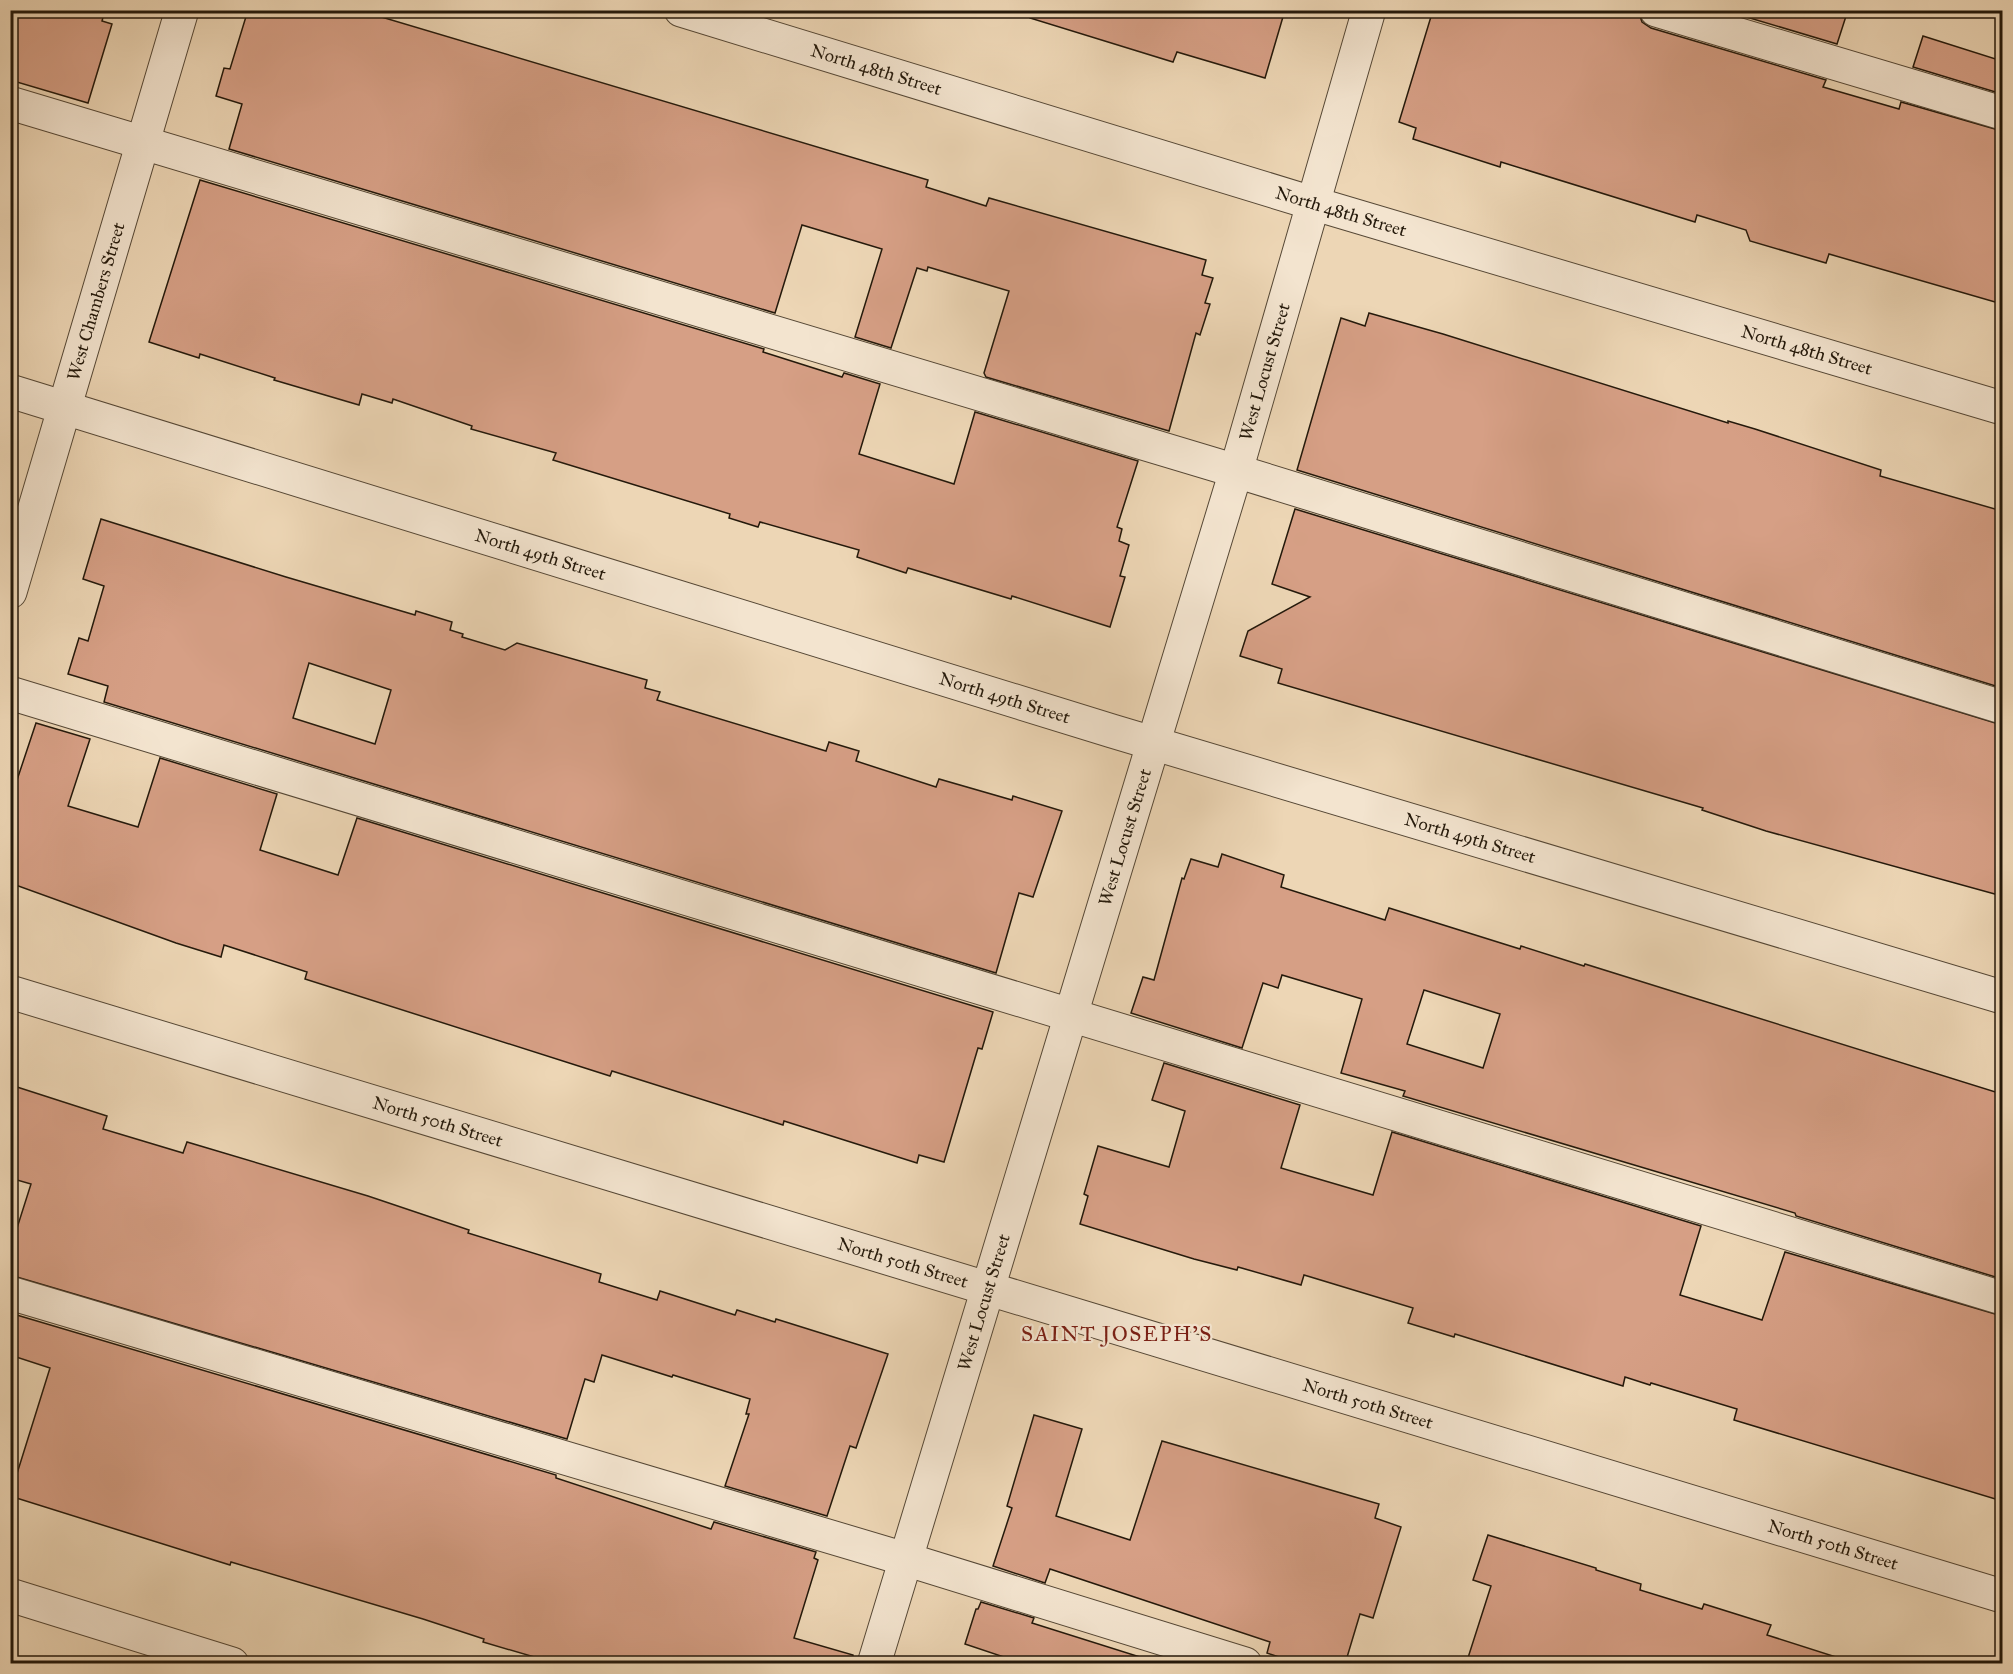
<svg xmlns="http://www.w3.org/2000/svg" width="2013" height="1674" font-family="'IM FELL Great Primer',serif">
	<rect width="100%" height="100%" fill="#edd6b5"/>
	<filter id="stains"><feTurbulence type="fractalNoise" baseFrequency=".00333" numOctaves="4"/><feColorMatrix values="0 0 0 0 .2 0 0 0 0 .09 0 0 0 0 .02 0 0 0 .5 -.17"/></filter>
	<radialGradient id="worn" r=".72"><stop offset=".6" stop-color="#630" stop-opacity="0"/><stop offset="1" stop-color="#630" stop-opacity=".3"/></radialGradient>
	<g fill="#d69f85" stroke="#24190b" stroke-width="1.5" fill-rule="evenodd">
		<path d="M10 10H105L102 21 112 24 88 103 10 80Z"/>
		<path d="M248 10H358L928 180 926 187 986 206 989 198 1206 260 1202 275 1213 278 1205 303 1210 304 1200 335 1196 333 1169 431 986 377 984 373 1009 291 928 267 927 271 917 268 891 348 855 337 882 249 802 225 775 313 229 149 242 104 216 96 224 68 230 69Z"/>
		<path d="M1031 10H1285L1265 78 1177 52 1173 62 1030 18Z"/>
		<path d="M1433 10H1638L1642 22 1651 28 1826 80 1823 87 1899 109 1901 102 2002 131V304L1829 254 1826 263 1750 241 1746 230 1697 215 1695 222 1501 162 1500 167 1413 139 1416 128 1399 122Z"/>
		<path d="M1723 10H1848L1837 44Z"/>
		<path d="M1923 36 2002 61V94L1913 67Z"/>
		<path d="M200 180 764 349 763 352 842 377 844 373 880 384 859 454 954 484 975 412 1138 461 1117 527 1122 529 1119 541 1129 545 1120 576 1125 577 1110 627 1012 596 1011 599 908 568 906 573 857 557 859 550 760 522 758 527 729 518 730 514 553 460 556 453 471 429 472 426 393 399 392 403 362 394 359 405 274 380 275 378 200 354 199 358 149 342Z"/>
		<path d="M1369 313 1443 334 1728 423V421L1755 429 1881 470 1880 476 2002 511V688L1297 470 1341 318 1365 326Z"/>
		<path d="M1295 509 2002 725V896L1766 831 1702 810 1703 808 1278 683 1282 669 1240 656 1248 631 1310 597 1272 584Z"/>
		<path d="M101 519 286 577 415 615 416 611 452 622 450 630 463 634 462 637 505 650 517 643 647 680 645 688 660 692 657 700 826 751 829 742 859 751 856 761 936 787 939 779 1012 800 1013 796 1062 811 1033 897 1019 893 996 973 104 702 108 686 68 674 79 638 88 641 104 586 83 579ZM309 663 391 690 375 744 293 718Z"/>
		<path d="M36 723 90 739 68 806 138 827 160 758 277 794 260 850 338 875 357 818 993 1012 982 1049 978 1048 944 1162 919 1155 917 1163 784 1121 783 1125 612 1071 610 1076 305 979 307 972 224 945 221 957 176 943 10 883V801Z"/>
		<path d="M1222 854 1284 875 1281 887 1385 920 1389 908 1520 949 1521 946 1584 966 1585 964 2002 1094V1279L1796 1216 1795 1213 1403 1096 1405 1091 1341 1073 1362 999 1282 975 1278 988 1263 983 1242 1048 1131 1013 1143 977 1154 980 1182 878 1184 879 1191 859 1218 867ZM1424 990 1500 1014 1483 1068 1407 1044Z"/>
		<path d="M1164 1063 1300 1105 1281 1168 1373 1195 1392 1132 1701 1226 1680 1295 1762 1320 1785 1252 2002 1316V1501L1734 1420 1737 1409 1651 1383 1650 1385 1625 1377 1623 1386 1455 1334 1454 1337 1408 1323 1413 1308 1304 1275 1301 1285 1238 1267 1237 1270 1194 1259 1080 1224 1088 1196 1084 1194 1098 1146 1169 1167 1185 1111 1152 1100Z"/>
		<path d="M17 1087 107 1116 103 1129 183 1153 187 1142 368 1196 469 1230 468 1233 601 1274 599 1282 657 1300 660 1291 735 1315 737 1310 775 1322 776 1319 888 1354 856 1448 850 1446 827 1516 725 1486 749 1414H746L750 1399 673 1375 672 1377 602 1355 594 1382 585 1379 567 1439 10 1275V1250L31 1184 10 1178V1090L16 1092Z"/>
		<path d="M10 1313 556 1475V1478L711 1529 714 1522 816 1552 814 1558 818 1560 794 1638 853 1655 852 1664H558L483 1642 484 1639 423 1619 231 1562 230 1565 10 1496 50 1368 10 1355Z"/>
		<path d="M1034 1415 1082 1429 1056 1516 1130 1540 1162 1441 1379 1504 1375 1518 1401 1527 1373 1618 1360 1614 1345 1664H1300L1267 1653 1270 1642 1050 1569 1045 1583 993 1566 1012 1508 1007 1506Z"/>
		<path d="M1488 1535 1596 1568V1570L1641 1584 1640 1590 1702 1609 1704 1604 1771 1625 1767 1635 1836 1657 1835 1664H1466L1491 1586 1473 1580Z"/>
		<path d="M981 1602 1034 1618 1032 1623 1140 1657 1139 1664H1025L965 1644 976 1609H978Z"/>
	</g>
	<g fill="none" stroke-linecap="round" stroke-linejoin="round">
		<defs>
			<g id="minor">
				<path id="s1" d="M681 10 1312 203 2002 408"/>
				<path d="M1656 10 2002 113"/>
				<path d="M10 103 1236 471 2002 707"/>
				<path id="s2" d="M10 391 1112 731 2002 997"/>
				<path id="s3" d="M10 592 182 10"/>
				<path d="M10 693 2002 1298"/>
				<path id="s4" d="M10 992 2002 1596"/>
				<path d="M10 1293 905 1559 1245 1664"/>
				<path d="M10 1595 232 1664"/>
				<path id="s5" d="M874 1664 1236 471 1369 10"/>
			</g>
		</defs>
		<use href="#minor" stroke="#564836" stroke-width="35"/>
		<use href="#minor" stroke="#f3e4cf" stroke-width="33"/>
	</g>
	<g text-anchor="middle" stroke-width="4.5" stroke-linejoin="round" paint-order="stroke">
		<g font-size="18" fill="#24190b" stroke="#f3e4cf">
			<text dy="6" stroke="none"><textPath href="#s1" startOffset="204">North 48th Street</textPath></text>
			<text dy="6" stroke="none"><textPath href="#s1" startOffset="690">North 48th Street</textPath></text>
			<text dy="6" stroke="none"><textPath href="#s3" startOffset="303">West Chambers Street</textPath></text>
			<text dy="6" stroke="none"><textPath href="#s1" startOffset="1176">North 48th Street</textPath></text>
			<text dy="6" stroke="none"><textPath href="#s5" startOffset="1350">West Locust Street</textPath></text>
			<text dy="6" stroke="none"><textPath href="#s2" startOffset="555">North 49th Street</textPath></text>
			<text dy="6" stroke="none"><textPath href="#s2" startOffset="1041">North 49th Street</textPath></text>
			<text dy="6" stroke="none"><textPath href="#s5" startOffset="864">West Locust Street</textPath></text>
			<text dy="6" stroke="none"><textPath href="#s2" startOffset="1527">North 49th Street</textPath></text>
			<text dy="6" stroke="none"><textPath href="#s4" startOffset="447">North 50th Street</textPath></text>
			<text dy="6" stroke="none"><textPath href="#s4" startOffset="933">North 50th Street</textPath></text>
			<text dy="6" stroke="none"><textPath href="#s5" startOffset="378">West Locust Street</textPath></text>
			<text dy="6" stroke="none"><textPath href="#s4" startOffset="1419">North 50th Street</textPath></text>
			<text dy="6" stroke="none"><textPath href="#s4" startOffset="1905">North 50th Street</textPath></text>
		</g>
		<g font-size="21" letter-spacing="1.5" fill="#7a1f14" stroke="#f3e4cf">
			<text x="1117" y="1341">SAINT JOSEPH'S</text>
		</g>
	</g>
	<rect width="2013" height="1674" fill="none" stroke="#edd6b5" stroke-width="36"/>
	<rect x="12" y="12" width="1989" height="1650" fill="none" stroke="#24190b" stroke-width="3"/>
	<rect x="18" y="18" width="1977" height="1638" fill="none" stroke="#24190b" stroke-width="1.5"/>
	<rect width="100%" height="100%" filter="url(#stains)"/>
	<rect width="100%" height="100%" fill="url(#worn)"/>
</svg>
